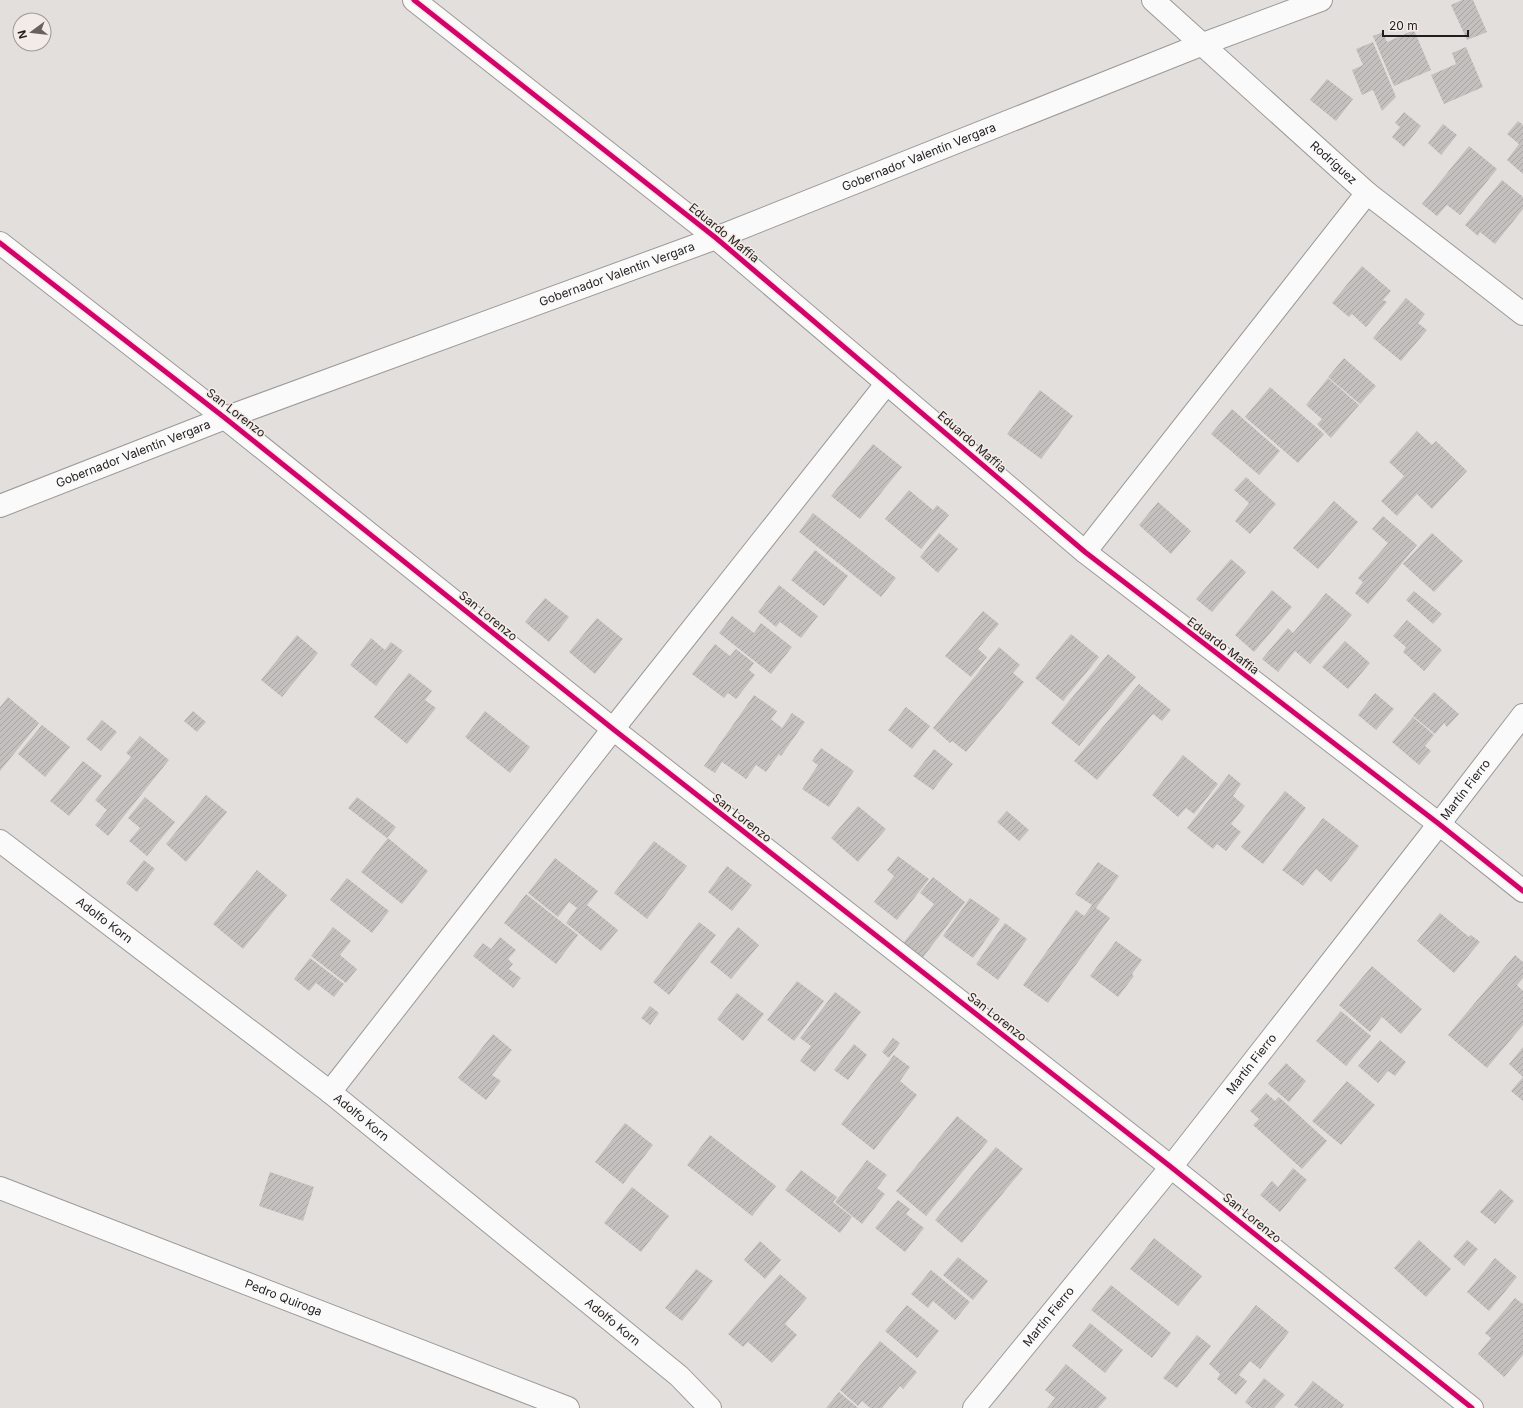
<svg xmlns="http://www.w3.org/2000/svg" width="1523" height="1408" font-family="Inter,sans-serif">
	<defs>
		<pattern id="building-hatch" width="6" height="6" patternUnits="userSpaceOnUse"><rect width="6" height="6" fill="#c3c0be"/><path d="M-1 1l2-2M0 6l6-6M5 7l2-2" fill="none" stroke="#a7a5a3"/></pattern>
	</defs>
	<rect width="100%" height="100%" fill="#e3dfdd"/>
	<g fill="url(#building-hatch)">
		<path d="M1462 0H1473L1487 32 1467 40 1451 5Z"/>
		<path d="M1414 30 1431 70 1394 86 1373 36 1383 32 1387 42Z"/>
		<path d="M1373 42 1396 97 1382 111 1373 90 1362 95 1352 70 1363 65 1356 49Z"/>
		<path d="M1466 47 1483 87 1444 104 1431 75 1456 64 1452 53Z"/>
		<path d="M1327 79 1353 99 1336 121 1310 100Z"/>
		<path d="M1404 112 1421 126 1404 147 1392 137 1400 127 1395 123Z"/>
		<path d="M1518 121 1523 125V174L1507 160 1519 144 1507 134Z"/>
		<path d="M1443 124 1457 135 1441 155 1428 143Z"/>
		<path d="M1469 146 1497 169 1460 215 1447 205 1437 216 1422 204Z"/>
		<path d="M1502 180 1523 197V209L1495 244 1480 232 1478 236 1465 225Z"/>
		<path d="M1362 266 1391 291 1383 300 1387 302 1366 327 1352 314 1349 317 1332 303Z"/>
		<path d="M1406 298 1425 314 1418 323 1427 330 1401 361 1373 338Z"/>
		<path d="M1344 358 1376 386 1360 404 1328 377Z"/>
		<path d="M1328 378 1359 405 1331 438 1317 424 1322 419 1306 405Z"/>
		<path d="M1270 387 1324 434 1298 463 1245 417Z"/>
		<path d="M1040 390 1073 416 1041 459 1007 434Z"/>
		<path d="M1232 409 1280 451 1259 475 1211 434Z"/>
		<path d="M1417 431 1432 445 1436 441 1467 471 1432 509 1417 494 1397 516 1381 501 1404 476 1389 462Z"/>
		<path d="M873 444 902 467 860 519 831 496Z"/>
		<path d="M1246 477 1276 504 1250 534 1235 521 1249 503 1234 490Z"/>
		<path d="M909 490 933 510 937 505 949 515 921 549 885 519Z"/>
		<path d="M1334 501 1358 522 1318 569 1293 548Z"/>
		<path d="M1158 502 1191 531 1171 554 1139 525Z"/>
		<path d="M813 513 896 578 881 597 799 532Z"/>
		<path d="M1383 516 1417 545 1368 604 1355 593 1363 582 1358 578 1388 543 1372 529Z"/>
		<path d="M939 533 958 549 938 573 920 557Z"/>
		<path d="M1432 533 1463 561 1434 592 1403 564Z"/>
		<path d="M815 550 848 576 824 606 791 580Z"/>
		<path d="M1231 559 1246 572 1212 612 1196 599Z"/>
		<path d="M779 585 818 616 801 638 780 622 776 627 758 612Z"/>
		<path d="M1272 590 1292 607 1254 652 1235 635Z"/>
		<path d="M1414 591 1442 614 1433 624 1406 600Z"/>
		<path d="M1326 593 1352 615 1310 664 1295 651 1278 672 1262 659 1288 628 1293 633Z"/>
		<path d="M545 598 569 617 549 642 525 622Z"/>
		<path d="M983 611 999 624 978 649 987 657 971 677 945 656Z"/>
		<path d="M732 616 754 633 761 623 792 647 771 674 719 633Z"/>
		<path d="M597 618 623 639 595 674 569 652Z"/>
		<path d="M1407 620 1442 650 1424 671 1403 652 1406 647 1393 636Z"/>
		<path d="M1071 634 1099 657 1063 701 1035 678Z"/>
		<path d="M297 635 318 653 282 697 261 680Z"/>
		<path d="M371 638 385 650 391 642 403 651 376 686 350 665Z"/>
		<path d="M1345 641 1370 663 1348 689 1322 667Z"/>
		<path d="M715 644 730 656 736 649 754 663 749 670 755 675 736 699 728 693 724 698 692 674Z"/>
		<path d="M999 647 1020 665 1013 673 1024 682 966 752 952 741 950 743 933 728Z"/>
		<path d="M1108 654 1136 677 1079 746 1051 723Z"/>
		<path d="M409 673 432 691 425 700 436 708 407 744 374 717Z"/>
		<path d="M1139 684 1171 710 1162 721 1153 714 1097 780 1074 761Z"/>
		<path d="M1434 692 1459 714 1447 727 1444 723 1435 734 1413 716Z"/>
		<path d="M1375 693 1394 709 1376 730 1358 715Z"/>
		<path d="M754 695 777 711 771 719 782 728 792 713 805 722 781 756 779 754 766 772 756 765 746 779 722 762 715 773 704 766Z"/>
		<path d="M8 697 39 723 0 771V707Z"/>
		<path d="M906 707 930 726 912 749 888 730Z"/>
		<path d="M193 711 206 722 197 732 184 721Z"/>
		<path d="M485 711 530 747 510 773 465 737Z"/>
		<path d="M1413 717 1434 735 1425 746 1431 751 1419 765 1392 742Z"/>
		<path d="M102 720 117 732 101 751 86 739Z"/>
		<path d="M42 725 70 747 45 777 18 754Z"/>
		<path d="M140 736 169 760 108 836 95 825 107 810 95 800 131 757 126 753Z"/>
		<path d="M821 748 854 771 829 807 802 789 818 765 812 761Z"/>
		<path d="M934 749 953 764 933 790 913 776Z"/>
		<path d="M1183 755 1218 784 1194 814 1186 808 1178 817 1152 795Z"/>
		<path d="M83 761 102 776 69 816 50 801Z"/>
		<path d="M1229 774 1241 784 1233 796 1245 806 1231 824 1241 832 1226 851 1217 844 1213 849 1187 828Z"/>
		<path d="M1285 791 1306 808 1263 864 1241 847Z"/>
		<path d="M206 795 227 812 186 862 166 844Z"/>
		<path d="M145 797 175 822 147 856 129 841 140 828 128 818Z"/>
		<path d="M357 797 396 827 387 838 348 808Z"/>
		<path d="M858 806 886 829 858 862 831 838Z"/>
		<path d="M1007 811 1029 830 1019 841 997 822Z"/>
		<path d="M1323 818 1359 846 1331 882 1316 869 1303 886 1282 870Z"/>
		<path d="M388 838 428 871 402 904 361 872Z"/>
		<path d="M654 841 687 866 647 919 614 893Z"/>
		<path d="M898 856 929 879 897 920 874 902 894 876 887 870Z"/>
		<path d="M555 858 598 891 587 905 618 930 601 951 566 923 577 908 569 902 558 917 528 893Z"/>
		<path d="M144 860 155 869 137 892 126 883Z"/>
		<path d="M1098 862 1119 876 1096 908 1110 918 1048 1003 1023 985 1076 910 1084 916 1092 905 1075 894Z"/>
		<path d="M727 866 752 885 732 911 708 892Z"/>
		<path d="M257 870 287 895 243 949 213 924Z"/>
		<path d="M933 877 965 902 921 960 902 945 934 904 920 893Z"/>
		<path d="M347 878 389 911 372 933 330 900Z"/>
		<path d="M526 894 578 935 556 964 504 923Z"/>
		<path d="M970 898 1000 919 973 958 943 936Z"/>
		<path d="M1440 913 1469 937 1471 935 1480 942 1454 973 1417 941Z"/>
		<path d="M699 922 716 935 669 995 653 982Z"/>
		<path d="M1005 923 1027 939 998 980 976 964Z"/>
		<path d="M333 927 351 941 340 955 357 969 346 983 311 956Z"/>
		<path d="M738 927 759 945 731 979 710 962Z"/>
		<path d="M500 937 516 950 508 959 513 964 509 969 521 978 513 988 473 956 483 943 491 949Z"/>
		<path d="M1116 941 1142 960 1132 974 1134 976 1118 997 1090 976Z"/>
		<path d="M1515 955 1523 962V978L1517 985 1523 991V1025L1487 1068 1448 1035Z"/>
		<path d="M310 958 344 984 334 997 316 983 309 991 294 979Z"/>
		<path d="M1372 966 1422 1009 1401 1034 1382 1017 1370 1032 1339 1005Z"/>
		<path d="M797 981 824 1001 794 1041 767 1020Z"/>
		<path d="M835 992 861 1012 815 1072 800 1061 811 1046 800 1038Z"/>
		<path d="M737 993 764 1014 743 1041 717 1019Z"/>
		<path d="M650 1006 659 1013 650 1025 641 1018Z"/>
		<path d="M1341 1011 1371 1036 1346 1066 1316 1041Z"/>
		<path d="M493 1034 512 1050 492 1075 501 1081 486 1100 458 1078Z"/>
		<path d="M893 1038 900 1043 889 1058 882 1052Z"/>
		<path d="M1380 1040 1406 1062 1395 1076 1388 1071 1378 1083 1358 1066Z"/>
		<path d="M854 1044 867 1055 848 1080 834 1070Z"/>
		<path d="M1523 1047V1077L1509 1064Z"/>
		<path d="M894 1055 910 1067 900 1081 917 1095 874 1150 841 1124Z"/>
		<path d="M1286 1063 1306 1081 1289 1102 1268 1084Z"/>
		<path d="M1523 1077V1101L1511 1091Z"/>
		<path d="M1347 1081 1375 1105 1341 1145 1312 1121Z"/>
		<path d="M1266 1093 1275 1101 1279 1097 1327 1141 1302 1169 1253 1125 1259 1119 1250 1111Z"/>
		<path d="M957 1116 988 1141 926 1216 896 1191Z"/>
		<path d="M625 1123 653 1145 623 1184 595 1162Z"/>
		<path d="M710 1135 776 1186 752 1216 687 1165Z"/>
		<path d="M996 1147 1023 1169 962 1243 935 1220Z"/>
		<path d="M867 1160 887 1175 877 1188 885 1194 862 1224 835 1202Z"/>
		<path d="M1293 1168 1307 1180 1280 1212 1260 1195 1272 1181 1278 1187Z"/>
		<path d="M801 1170 837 1197 833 1202 852 1217 840 1233 785 1190Z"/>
		<path d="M270 1172 314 1187 303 1221 259 1206Z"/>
		<path d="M632 1187 669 1216 641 1252 604 1223Z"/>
		<path d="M1500 1189 1514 1201 1495 1224 1480 1212Z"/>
		<path d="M898 1200 910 1209 906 1214 924 1228 905 1252 875 1228Z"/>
		<path d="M1154 1238 1202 1276 1178 1306 1130 1269Z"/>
		<path d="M1419 1240 1451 1269 1426 1297 1394 1268Z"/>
		<path d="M1467 1240 1478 1249 1464 1266 1453 1256Z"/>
		<path d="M760 1241 781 1260 765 1279 744 1260Z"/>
		<path d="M958 1257 988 1281 973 1300 943 1275Z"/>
		<path d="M1495 1258 1517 1277 1489 1311 1467 1292Z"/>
		<path d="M696 1269 713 1281 682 1321 665 1308Z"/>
		<path d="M931 1270 970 1302 955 1320 933 1301 928 1308 911 1294Z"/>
		<path d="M780 1274 807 1298 785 1324 797 1335 772 1363 748 1342 743 1347 728 1334Z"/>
		<path d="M1111 1285 1171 1333 1152 1358 1091 1310Z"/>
		<path d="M1515 1298 1523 1304V1355L1504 1377 1478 1354 1491 1338 1485 1333Z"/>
		<path d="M907 1305 939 1331 917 1358 885 1331Z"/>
		<path d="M1256 1305 1289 1332 1260 1369 1250 1361 1239 1375 1247 1381 1236 1395 1217 1379 1220 1374 1209 1364Z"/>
		<path d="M1090 1323 1123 1350 1105 1373 1072 1346Z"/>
		<path d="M1197 1335 1211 1346 1177 1388 1163 1378Z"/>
		<path d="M880 1341 917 1372 903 1389 900 1386 882 1408H870L862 1401 858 1406 840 1390Z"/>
		<path d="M1066 1364 1107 1398 1098 1408H1047L1055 1398 1045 1390Z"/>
		<path d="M1264 1378 1285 1395 1274 1408H1252L1245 1402Z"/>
		<path d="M1313 1381 1344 1405 1342 1408H1299L1294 1405Z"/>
		<path d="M839 1392 858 1408H826Z"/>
	</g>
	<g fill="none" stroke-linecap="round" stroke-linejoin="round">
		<defs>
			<g id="minor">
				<path d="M414 0 716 238 1085 552 1439 824 1523 891"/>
				<path id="s1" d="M1153 0 1367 193 1523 314"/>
				<path d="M0 243 225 418 613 729 1171 1167 1472 1408"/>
				<path id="s2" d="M0 506 225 418 716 238 1203 44 1321 0"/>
				<path d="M1085 552 1367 193"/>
				<path id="s3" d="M0 841 330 1092 679 1376 710 1408"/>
				<path d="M330 1092 613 729 887 383"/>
				<path id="s4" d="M0 1188 568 1408"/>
				<path id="s5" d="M974 1408 1171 1167 1439 824 1523 715"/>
			</g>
		</defs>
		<use href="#minor" stroke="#9c9997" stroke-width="24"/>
		<use href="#minor" stroke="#fbfafa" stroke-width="22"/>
		<defs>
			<g id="cycleway">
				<path d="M414 0 716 238 1085 552 1439 824 1523 891"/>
				<path d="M0 243 225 418 613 729 1171 1167 1472 1408"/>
			</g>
		</defs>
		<use href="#cycleway" stroke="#f3ebe7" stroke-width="8"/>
		<use href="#cycleway" stroke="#d6006c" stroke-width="5"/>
	</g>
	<g text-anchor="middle" stroke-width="3" stroke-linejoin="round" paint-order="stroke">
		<g font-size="12" fill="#211e1d" stroke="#f3ebe7">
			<text dy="4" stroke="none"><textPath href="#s2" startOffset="983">Gobernador Valentín Vergara</textPath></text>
			<text dy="4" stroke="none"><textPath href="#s1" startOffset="243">Rodríguez</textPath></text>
			<text transform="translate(724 233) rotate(39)" y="4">Eduardo Maffia</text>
			<text dy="4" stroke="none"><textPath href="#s2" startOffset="659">Gobernador Valentín Vergara</textPath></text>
			<text transform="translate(236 413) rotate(38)" y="4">San Lorenzo</text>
			<text transform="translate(972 442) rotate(41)" y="4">Eduardo Maffia</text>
			<text dy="4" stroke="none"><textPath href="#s2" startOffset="143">Gobernador Valentín Vergara</textPath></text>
			<text transform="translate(488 616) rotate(39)" y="4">San Lorenzo</text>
			<text transform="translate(1223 646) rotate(37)" y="4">Eduardo Maffia</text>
			<text dy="4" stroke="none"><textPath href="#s5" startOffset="790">Martín Fierro</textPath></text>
			<text transform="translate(742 818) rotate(38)" y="4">San Lorenzo</text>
			<text dy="4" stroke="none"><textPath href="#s3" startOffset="131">Adolfo Korn</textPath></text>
			<text transform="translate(997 1017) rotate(38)" y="4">San Lorenzo</text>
			<text dy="4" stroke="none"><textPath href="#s5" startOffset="442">Martín Fierro</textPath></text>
			<text dy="4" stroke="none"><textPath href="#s3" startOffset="455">Adolfo Korn</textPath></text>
			<text transform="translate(1252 1218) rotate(39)" y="4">San Lorenzo</text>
			<text dy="4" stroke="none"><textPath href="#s4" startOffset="304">Pedro Quiroga</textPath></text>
			<text dy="4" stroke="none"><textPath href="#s5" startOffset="118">Martín Fierro</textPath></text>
			<text dy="4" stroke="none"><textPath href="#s3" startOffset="779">Adolfo Korn</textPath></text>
		</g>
	</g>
	<g transform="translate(32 32) rotate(255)"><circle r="19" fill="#f3ebe7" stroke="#9f9996"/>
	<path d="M0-3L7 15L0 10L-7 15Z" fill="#656260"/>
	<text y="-6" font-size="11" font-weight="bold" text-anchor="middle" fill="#211e1d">N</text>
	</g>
	<path d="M1383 30v6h85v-6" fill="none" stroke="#211e1d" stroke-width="2"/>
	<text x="1389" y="30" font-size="12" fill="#211e1d" stroke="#f3ebe7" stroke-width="3" paint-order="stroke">20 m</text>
</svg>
